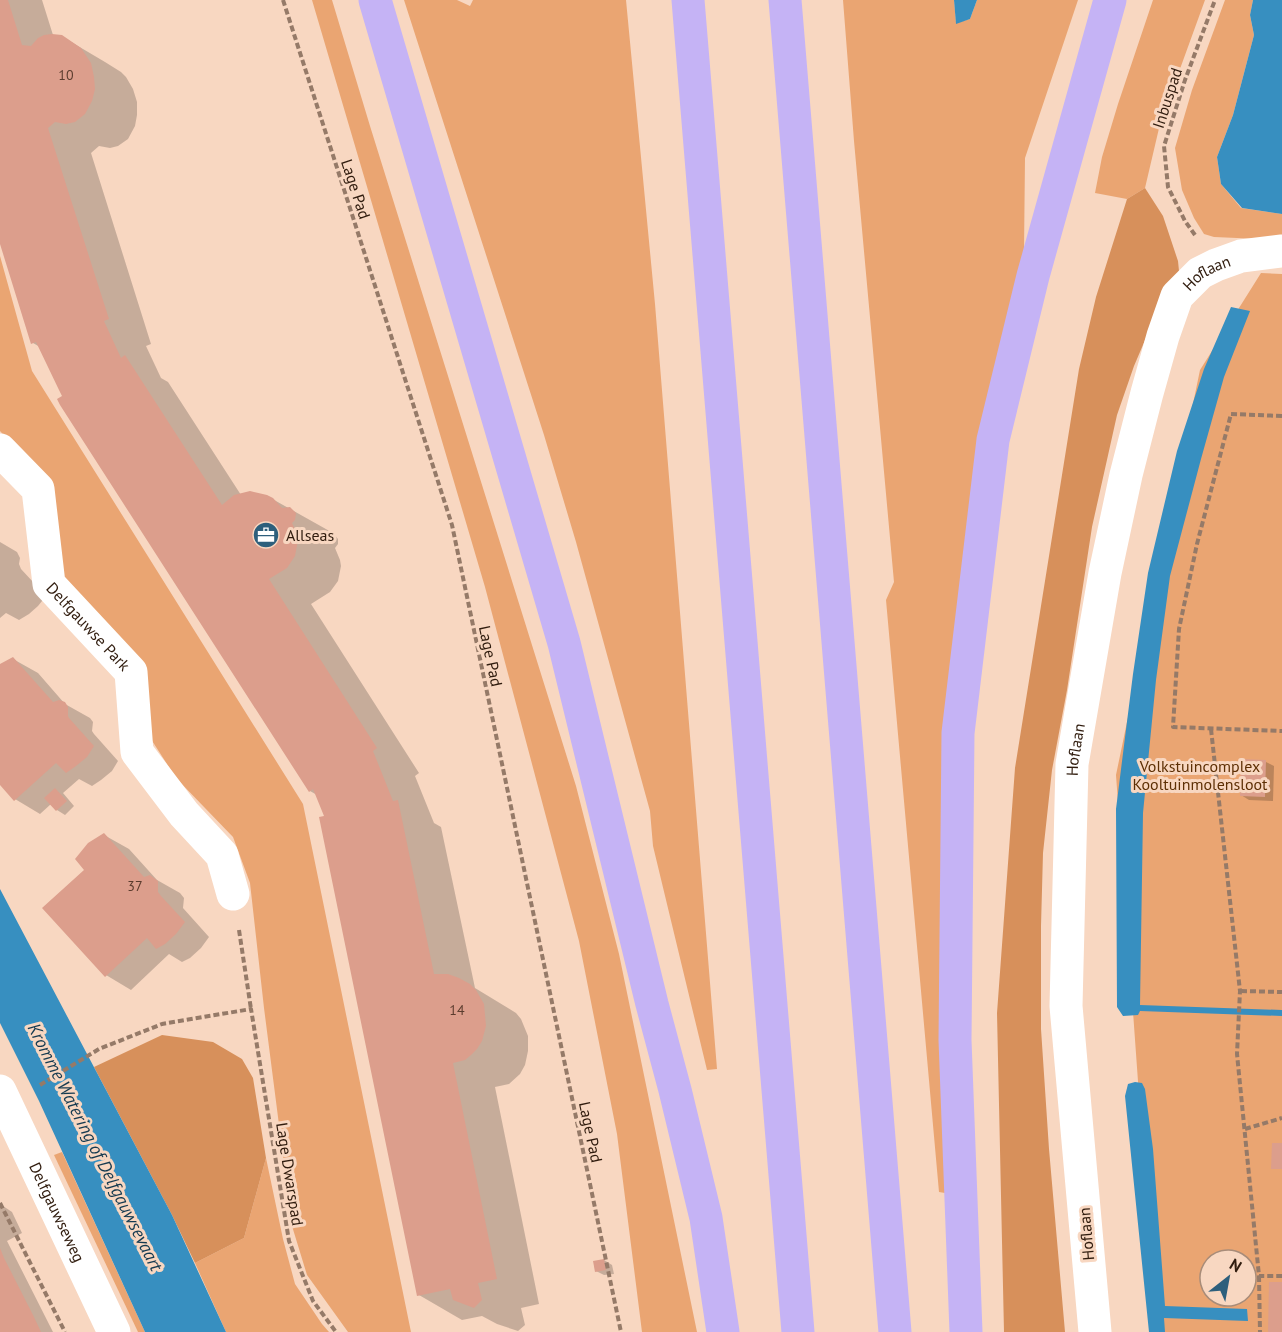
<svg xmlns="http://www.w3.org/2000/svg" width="1282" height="1332" font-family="'PT Sans',sans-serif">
	<rect width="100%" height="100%" fill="#f8d7c1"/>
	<g fill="#eaa572" fill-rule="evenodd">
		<path d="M312 0H332L370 126 576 786 619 954 697 1332H642L617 1134 579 941 485 587Z"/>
		<path d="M404 0H457L470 6 473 0H626L655 304 717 1069 707 1070 653 846 650 811 576 542 544 435Z"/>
		<path d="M843 0H954L956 23 970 19 977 0H1078L1025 158 1024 251 985 434 945 1193 939 1192 886 600 894 582 854 141Z"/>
		<path d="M1153 0H1205L1160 124 1145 188 1127 199 1095 193 1102 157 1118 104Z"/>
		<path d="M1225 0H1253L1250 15 1254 35 1233 115 1217 157 1221 184 1241 208 1282 214V240L1214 237 1204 234 1194 218 1182 190 1175 148 1192 90Z"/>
		<path d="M0 256 32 371 303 804 411 1332H348L307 1275 292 1226 264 1008 250 883 233 837 176 778 149 736 64 577 52 487 0 431Z"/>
		<path d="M1261 273 1282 274V1332H1156L1116 775 1200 370ZM1210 1260H1246V1296H1210Z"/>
		<path d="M62 1152 145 1332H138L54 1155Z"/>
		<path d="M266 1158 283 1239 295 1284 322 1324 329 1332H226L195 1263 244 1238Z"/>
	</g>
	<g fill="#d7905b">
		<path d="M1145 188 1163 216 1178 261 1179 271 1154 319 1134 366 1117 415 1092 527 1067 690 1052 770 1043 853 1041 926V1029L1049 1149 1065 1332H1004L997 1013 1015 768 1079 369 1096 297 1127 199Z"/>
		<path d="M162 1035 213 1042 242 1059 253 1078 266 1158 244 1238 195 1263 172 1215 94 1067Z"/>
	</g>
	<g fill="#378fc0">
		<path d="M954 0H977L970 19 956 24Z"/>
		<path d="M1253 0H1282V214L1242 208 1221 184 1217 157 1233 115 1254 35 1250 15Z"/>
		<path d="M1231 307 1250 311 1224 377 1201 459 1170 576 1156 680 1143 813 1140 1005 1282 1010V1016L1140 1011 1138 1015 1123 1016 1117 1007 1116 809 1133 674 1148 573 1177 451 1204 369Z"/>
		<path d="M0 889 172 1215 226 1332H145L39 1101 0 1023Z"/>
		<path d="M1135 1082 1142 1083 1145 1089 1153 1149 1165 1306 1247 1309 1248 1321 1164 1318 1165 1332H1149L1125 1096 1128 1084Z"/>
	</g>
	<g fill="#0003">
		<path d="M0 0H42L53 35 61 36 105 62 121 72 126 77 133 89 137 102V115L135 126 128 139 118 146 110 148 99 146 91 153 151 344 146 346 161 378 168 382 241 495 267 496 333 533 338 539V544L335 548 340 560 341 566 338 581 330 592 311 604 419 773 415 776 434 823 441 827 475 988 516 1013 521 1019 528 1036V1051L525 1065 520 1074 509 1084 495 1087 539 1304 521 1308 525 1325 518 1331 497 1324 482 1316 462 1320 419 1295 326 817 317 795 310 791 64 396 40 347 33 343 0 239Z"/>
		<path d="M0 542 17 552 20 558 19 564 21 569 46 596 38 606 29 614 19 620 6 613 0 618Z"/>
		<path d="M13 659 38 673 65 704 90 718 93 722 92 731 94 734 118 761 112 771 101 780 92 786 79 779 63 793 74 806 65 815 57 810 51 804 40 814 15 799 0 783V667Z"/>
		<path d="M1266 762 1274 766 1273 801 1249 800 1241 795Z"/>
		<path d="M104 835 129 849 157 880 180 893 184 898 183 908 209 937 201 948 190 958 182 962 169 954 131 990 106 975 86 870Z"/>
		<path d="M0 1204 12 1212 22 1233 7 1241 53 1332H0Z"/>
		<path d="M604 1260 612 1265 614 1274 604 1275 596 1271Z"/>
	</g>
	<g fill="#dc9e8c">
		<path d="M0 0H8L22 45 31 46 38 38 44 35 52 34 62 35 81 48 91 63 94 77 95 89 92 101 85 114 75 122 66 124 55 122 48 128 109 319 104 321 121 358 125 355 222 505 234 495 250 491 267 495 273 498 282 508 290 507 296 513 295 520 292 523 297 534 298 540 295 556 287 568 269 579 377 748 373 751 393 801 398 800 434 974H448L459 978 470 984 476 990 484 1004 486 1026 482 1041 477 1049 471 1055 465 1060 453 1063 497 1279 478 1283 482 1300 474 1308 453 1300 450 1289 417 1296 319 817 324 816 313 789 309 792 60 405 57 399 62 396 59 390 36 342 31 344 0 244Z"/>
		<path d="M13 657 53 702 59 700 65 702 68 707V716L69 718 94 746 87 757 76 766 66 773 56 763 14 801 0 785V664Z"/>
		<path d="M1241 759 1266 760 1265 797 1240 796Z"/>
		<path d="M55 788 67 801 56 811 44 798Z"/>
		<path d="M104 833 144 877 150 875 158 881V892L161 896 185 922 176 934 165 944 156 949 147 938 105 977 42 908 84 870 75 859 88 843Z"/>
		<path d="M1272 1143H1282V1169H1271Z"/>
		<path d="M0 1248 4 1258 33 1315 41 1332H0Z"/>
		<path d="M604 1259 606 1270 595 1272 593 1261Z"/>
		<path d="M1269 1282H1282V1332H1268Z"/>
	</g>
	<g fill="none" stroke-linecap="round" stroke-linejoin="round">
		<g stroke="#957a68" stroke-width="4" stroke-dasharray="6 3" stroke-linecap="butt">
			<path d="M283 0 452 525 621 1332"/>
			<path d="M1195 235 1185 221 1168 187 1164 146 1185 80 1215 0"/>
			<path d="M1282 416 1231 414 1197 544 1179 629 1173 727 1282 731"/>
			<path d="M1211 729 1240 991 1237 1054 1259 1276H1282"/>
			<path d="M239 930 251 1009"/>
			<path d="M1241 991 1282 992"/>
			<path d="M40 1085 99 1049 162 1024 251 1009 289 1241 313 1301 336 1332"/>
			<path d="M1245 1129 1282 1118"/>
			<path d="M0 1203 65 1332"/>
			<path d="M1259 1276 1260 1332"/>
		</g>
		<g stroke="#fff" stroke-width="33">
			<path id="s1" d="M0 450 38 489 49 584 131 672 137 752 184 814 222 855 233 894"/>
			<path id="s2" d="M1095 1332 1066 1006 1072 764 1105 573 1126 475 1147 393 1163 336 1177 296 1200 273 1216 265 1241 256 1282 251"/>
		</g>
		<path stroke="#fff" stroke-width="33" id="s3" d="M0 1091 114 1332"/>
		<g stroke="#c5b3f5" stroke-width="33">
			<path d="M375 0 564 643 652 1004 675 1090 706 1218 723 1332"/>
			<path d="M688 0 798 1332"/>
			<path d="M785 0 895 1332"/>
			<path d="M966 1332 955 1040 958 733 993 440 1033 276 1110 0"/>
		</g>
	</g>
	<defs>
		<symbol id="office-disc" viewBox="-11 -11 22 22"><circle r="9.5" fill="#2d5f7c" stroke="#f8d7c1"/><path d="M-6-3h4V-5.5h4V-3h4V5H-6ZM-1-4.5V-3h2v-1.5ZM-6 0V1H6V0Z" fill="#fff"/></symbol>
	</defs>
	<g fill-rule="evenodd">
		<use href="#office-disc" x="251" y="520" width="30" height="30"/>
	</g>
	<g text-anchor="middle" stroke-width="6" stroke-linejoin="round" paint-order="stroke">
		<g font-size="14" fill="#5b3c2e">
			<text x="66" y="80">10</text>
			<text x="135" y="891">37</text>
			<text x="457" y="1015">14</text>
		</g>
		<g font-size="16" fill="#301c0e" stroke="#f8d7c1">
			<text transform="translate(1167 98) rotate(-72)" y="6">Inbuspad</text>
			<text transform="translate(356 189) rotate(72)" y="6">Lage Pad</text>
			<text dy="6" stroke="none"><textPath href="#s2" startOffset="1088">Hoflaan</textPath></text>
			<text dy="6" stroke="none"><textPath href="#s1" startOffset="208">Delfgauwse Park</textPath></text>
			<text transform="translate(491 656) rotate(78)" y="6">Lage Pad</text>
			<text dy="6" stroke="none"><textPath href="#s2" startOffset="584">Hoflaan</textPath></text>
			<text transform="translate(591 1132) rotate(78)" y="6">Lage Pad</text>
			<text transform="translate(290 1174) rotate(81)" y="6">Lage Dwarspad</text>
			<text dy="6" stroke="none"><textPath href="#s3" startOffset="134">Delfgauwseweg</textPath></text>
			<text transform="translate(1086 1234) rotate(-95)" y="6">Hoflaan</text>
		</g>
		<g font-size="16" fill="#301c0e" stroke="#f8d7c1" text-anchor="start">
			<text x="286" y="541">Allseas</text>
		</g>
		<g font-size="16" fill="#5d2f04" stroke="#f8d7c1">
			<text x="1200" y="772">Volkstuincomplex<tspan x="1200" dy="18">Kooltuinmolensloot</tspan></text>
		</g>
		<g font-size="18" font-style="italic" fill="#153a50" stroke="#f8d7c1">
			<text transform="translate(95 1147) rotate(63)" y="6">Kromme Watering of Delfgauwsevaart</text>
		</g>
	</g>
	<g transform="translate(1228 1278) rotate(31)"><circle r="28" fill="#f8d7c1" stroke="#a88c79" stroke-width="1.5"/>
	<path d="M0-4.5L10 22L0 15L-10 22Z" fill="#2d5f7c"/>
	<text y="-9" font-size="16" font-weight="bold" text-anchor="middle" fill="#301c0e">N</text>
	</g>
</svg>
